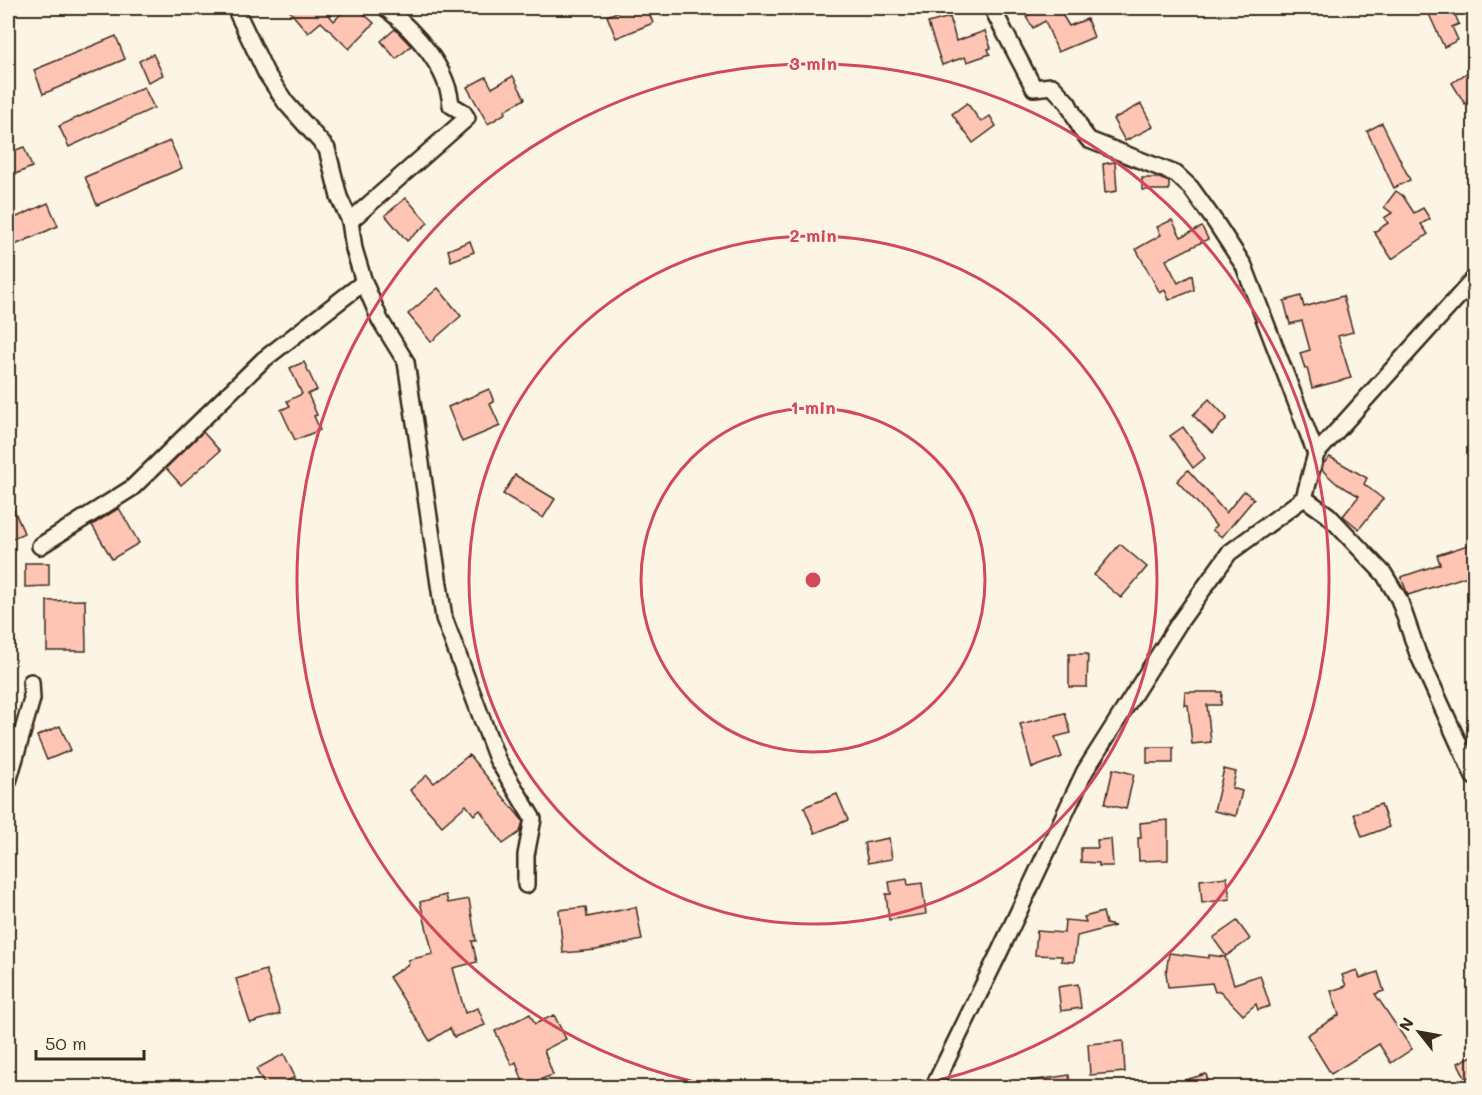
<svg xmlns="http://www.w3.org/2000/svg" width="1482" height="1095" font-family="Mali,sans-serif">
	<rect width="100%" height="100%" fill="#fcf5e5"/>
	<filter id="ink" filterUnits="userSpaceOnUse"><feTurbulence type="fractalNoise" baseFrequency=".0167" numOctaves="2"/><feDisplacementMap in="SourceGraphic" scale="12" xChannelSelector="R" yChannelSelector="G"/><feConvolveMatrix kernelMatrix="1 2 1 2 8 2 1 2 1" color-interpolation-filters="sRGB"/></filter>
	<g filter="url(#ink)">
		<g fill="#fec5b4" stroke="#3b2a1e" stroke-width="1.5">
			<path d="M287 8H323L334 21 347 8H357L374 23 349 49 321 22 308 33Z"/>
			<path d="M627 8H647L653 23 616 38 607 16Z"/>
			<path d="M1039 8H1066L1060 11 1069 26 1087 19 1094 37 1058 52 1045 21 1033 28 1026 17Z"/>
			<path d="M1438 8H1452L1459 24 1452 27 1458 40 1444 47 1428 12Z"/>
			<path d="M950 17 956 41 985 31 991 48 988 49 990 54 967 62 965 57 942 65 928 23Z"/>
			<path d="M395 29 411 46 396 59 381 41Z"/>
			<path d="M116 36 125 59 43 94 34 70Z"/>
			<path d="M153 54 163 75 148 82 139 61Z"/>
			<path d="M1474 68V98L1465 104 1452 83Z"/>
			<path d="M513 76 525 99 505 110 506 113 488 124 467 87 486 77 492 88Z"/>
			<path d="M144 87 154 108 69 147 59 126Z"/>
			<path d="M967 103 981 122 990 116 996 126 973 143 952 114Z"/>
			<path d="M1141 104 1153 127 1125 141 1113 119Z"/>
			<path d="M1382 123 1410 180 1394 188 1367 131Z"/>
			<path d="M170 141 182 168 97 205 85 177Z"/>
			<path d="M24 147 32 167 8 177V153Z"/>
			<path d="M1115 162 1117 191 1105 193 1103 164Z"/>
			<path d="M1142 178H1159L1169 182V190H1142Z"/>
			<path d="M1396 191 1403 196 1414 213 1423 208 1430 219 1421 224 1428 234 1392 259 1374 232 1388 223 1384 218 1392 213 1384 207Z"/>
			<path d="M406 198 428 223 407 241 385 215Z"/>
			<path d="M48 203 58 226 8 248V221Z"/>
			<path d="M1172 220 1181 237 1202 227 1208 239 1166 260 1178 283 1192 275 1194 290 1169 300 1165 290 1160 293 1136 249 1161 235 1157 227Z"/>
			<path d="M470 241 474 252 451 261 448 250Z"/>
			<path d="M438 288 461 316 431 342 408 314Z"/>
			<path d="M1301 296 1304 307 1343 296 1353 332 1338 336 1351 378 1312 388 1307 368 1305 369 1300 353 1310 350 1302 321 1290 324 1284 301Z"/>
			<path d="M304 362 317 390 308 394 317 415 314 416 320 430 295 440 281 410 290 406 287 401 302 394 290 368Z"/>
			<path d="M489 389 494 402 490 404 500 426 462 442 448 407Z"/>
			<path d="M1209 399 1227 418 1212 434 1193 415Z"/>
			<path d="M1183 427 1205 458 1193 468 1170 436Z"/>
			<path d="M203 432 220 451 181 485 166 468Z"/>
			<path d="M1330 457 1367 478 1364 484 1383 499 1359 529 1343 516 1359 496 1336 483 1322 470 1323 464Z"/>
			<path d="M1188 470 1226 513 1244 491 1254 499 1222 537 1212 530 1216 526 1202 508 1177 481Z"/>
			<path d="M515 475 555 499 543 518 503 494Z"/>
			<path d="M8 496 24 533 8 541Z"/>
			<path d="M119 508 139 543 112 559 92 525Z"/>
			<path d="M1474 543V574L1408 595 1401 577 1440 564 1437 555Z"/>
			<path d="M1120 544 1147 567 1121 598 1094 575Z"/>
			<path d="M25 563H49V586L25 587Z"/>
			<path d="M85 600 86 651H47V601Z"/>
			<path d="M1069 654H1088L1087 687H1069Z"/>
			<path d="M1185 692H1222L1221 705H1207L1211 742 1192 744 1188 705H1184Z"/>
			<path d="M1065 713 1071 733 1055 737 1062 757 1032 768 1020 724Z"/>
			<path d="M60 726 71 750 47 760 37 736Z"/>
			<rect x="1147" y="747" width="26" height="16"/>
			<path d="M469 755 523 821 520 832 503 844 480 810 474 815 466 805 442 826 410 790 427 775 434 783Z"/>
			<path d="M1113 769 1134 774 1126 809 1105 804Z"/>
			<path d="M1224 769 1236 772 1232 788 1242 791 1236 816 1214 811Z"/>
			<path d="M837 794 848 820 815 833 804 807Z"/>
			<path d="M1381 804 1389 827 1362 837 1354 814Z"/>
			<path d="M1168 820V860L1139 861 1138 838H1141L1140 823Z"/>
			<path d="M889 838 892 859 868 863 864 843Z"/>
			<path d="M1111 839 1113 866H1099V863L1081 862V848H1098L1097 840Z"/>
			<path d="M1227 877 1230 899 1202 903 1200 880Z"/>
			<path d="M907 879 908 885 922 883 926 914 889 920 886 894H891L889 882Z"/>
			<path d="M446 895 448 903 469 899 476 941H472L477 962 453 968 465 1013 478 1008 485 1025 454 1037 450 1028 430 1041 389 977 409 964 408 960 433 954 420 902Z"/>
			<path d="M586 907 587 917 636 907 642 940 596 950 563 953 559 910Z"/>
			<path d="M1103 912 1106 924 1115 926 1077 936 1074 962 1061 961 1062 956 1035 955 1037 931 1064 933 1065 920 1086 922 1084 917Z"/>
			<path d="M1237 921 1250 939 1226 956 1213 938Z"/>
			<path d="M1169 953 1209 958V955L1225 957 1234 984 1260 975 1270 1006 1258 1010 1256 1004 1243 1015 1220 991 1215 992 1212 983 1168 987 1166 973Z"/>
			<path d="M266 970 280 1014 250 1023 236 979Z"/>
			<path d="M1357 970 1360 978 1378 972 1384 991 1375 994 1412 1049 1391 1063 1379 1044 1331 1074 1307 1035 1339 1015 1331 991 1346 986 1342 975Z"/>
			<path d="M1078 984 1081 1008 1061 1011 1058 987Z"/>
			<path d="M530 1014 535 1024 554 1015 566 1039 544 1050 553 1075 524 1085 516 1062 512 1065 495 1031Z"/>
			<path d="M1123 1041 1125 1072 1090 1075 1088 1044Z"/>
			<path d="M284 1054 295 1077 274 1088H266L256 1069Z"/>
			<path d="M1474 1055V1088H1470L1458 1063Z"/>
			<path d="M1206 1074 1210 1088H1172L1171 1084Z"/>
			<path d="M1069 1075 1071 1088H1031V1081Z"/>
		</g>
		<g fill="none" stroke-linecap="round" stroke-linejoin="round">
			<defs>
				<g id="minor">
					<path d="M235 8 266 73 286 103 327 149 339 197 350 221 354 249 364 282 380 320 406 362 444 618 497 759 533 819 526 855V885"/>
					<path d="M992 8 1034 88 1052 86 1068 103 1082 131 1089 140 1176 174 1191 188 1216 223 1244 266 1316 454"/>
					<path d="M350 221 467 118 463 112 451 105C448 67 414 31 386 8"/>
					<path d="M1304 498 1328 515 1384 574 1399 599 1418 654 1474 777"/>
					<path d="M40 546 132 488 263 360 364 282"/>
					<path d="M8 782 32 699 31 682"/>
					<path d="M933 1088 999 953 1085 771 1179 623 1229 553 1304 498 1316 454 1474 279"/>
				</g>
			</defs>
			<use href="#minor" stroke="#3b2a1e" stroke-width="20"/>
			<use href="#minor" stroke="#fcf5e5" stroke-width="15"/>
		</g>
	</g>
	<g fill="none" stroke="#d1495b" stroke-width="3">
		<circle cx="813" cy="580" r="172"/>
		<circle cx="813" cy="580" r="344"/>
		<path d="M719 1087A516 516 0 1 1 907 1087"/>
	</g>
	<circle cx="813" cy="580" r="9" fill="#d1495b" stroke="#fcf5e5" stroke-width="3"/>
	<g font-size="18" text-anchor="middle" font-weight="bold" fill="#d1495b" stroke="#fcf5e5" stroke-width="4.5" stroke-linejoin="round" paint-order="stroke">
		<text x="813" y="70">3 min</text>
		<text x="813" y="242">2 min</text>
		<text x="813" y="414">1 min</text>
	</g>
	<rect width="1482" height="1095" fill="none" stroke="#fcf5e5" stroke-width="30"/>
	<rect x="15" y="15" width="1452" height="1065" fill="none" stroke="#3b2a1e" stroke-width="2" filter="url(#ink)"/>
	<g transform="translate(1419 1032) rotate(301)" stroke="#fcf5e5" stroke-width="4.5" paint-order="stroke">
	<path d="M0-4.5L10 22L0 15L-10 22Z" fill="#3b2a1e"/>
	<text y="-9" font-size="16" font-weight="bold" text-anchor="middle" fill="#3b2a1e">N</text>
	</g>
	<path d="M36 1050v9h108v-9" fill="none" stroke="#3b2a1e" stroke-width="3"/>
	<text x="45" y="1050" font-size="18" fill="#3b2a1e" stroke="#fcf5e5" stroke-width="4.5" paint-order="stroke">50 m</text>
</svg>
